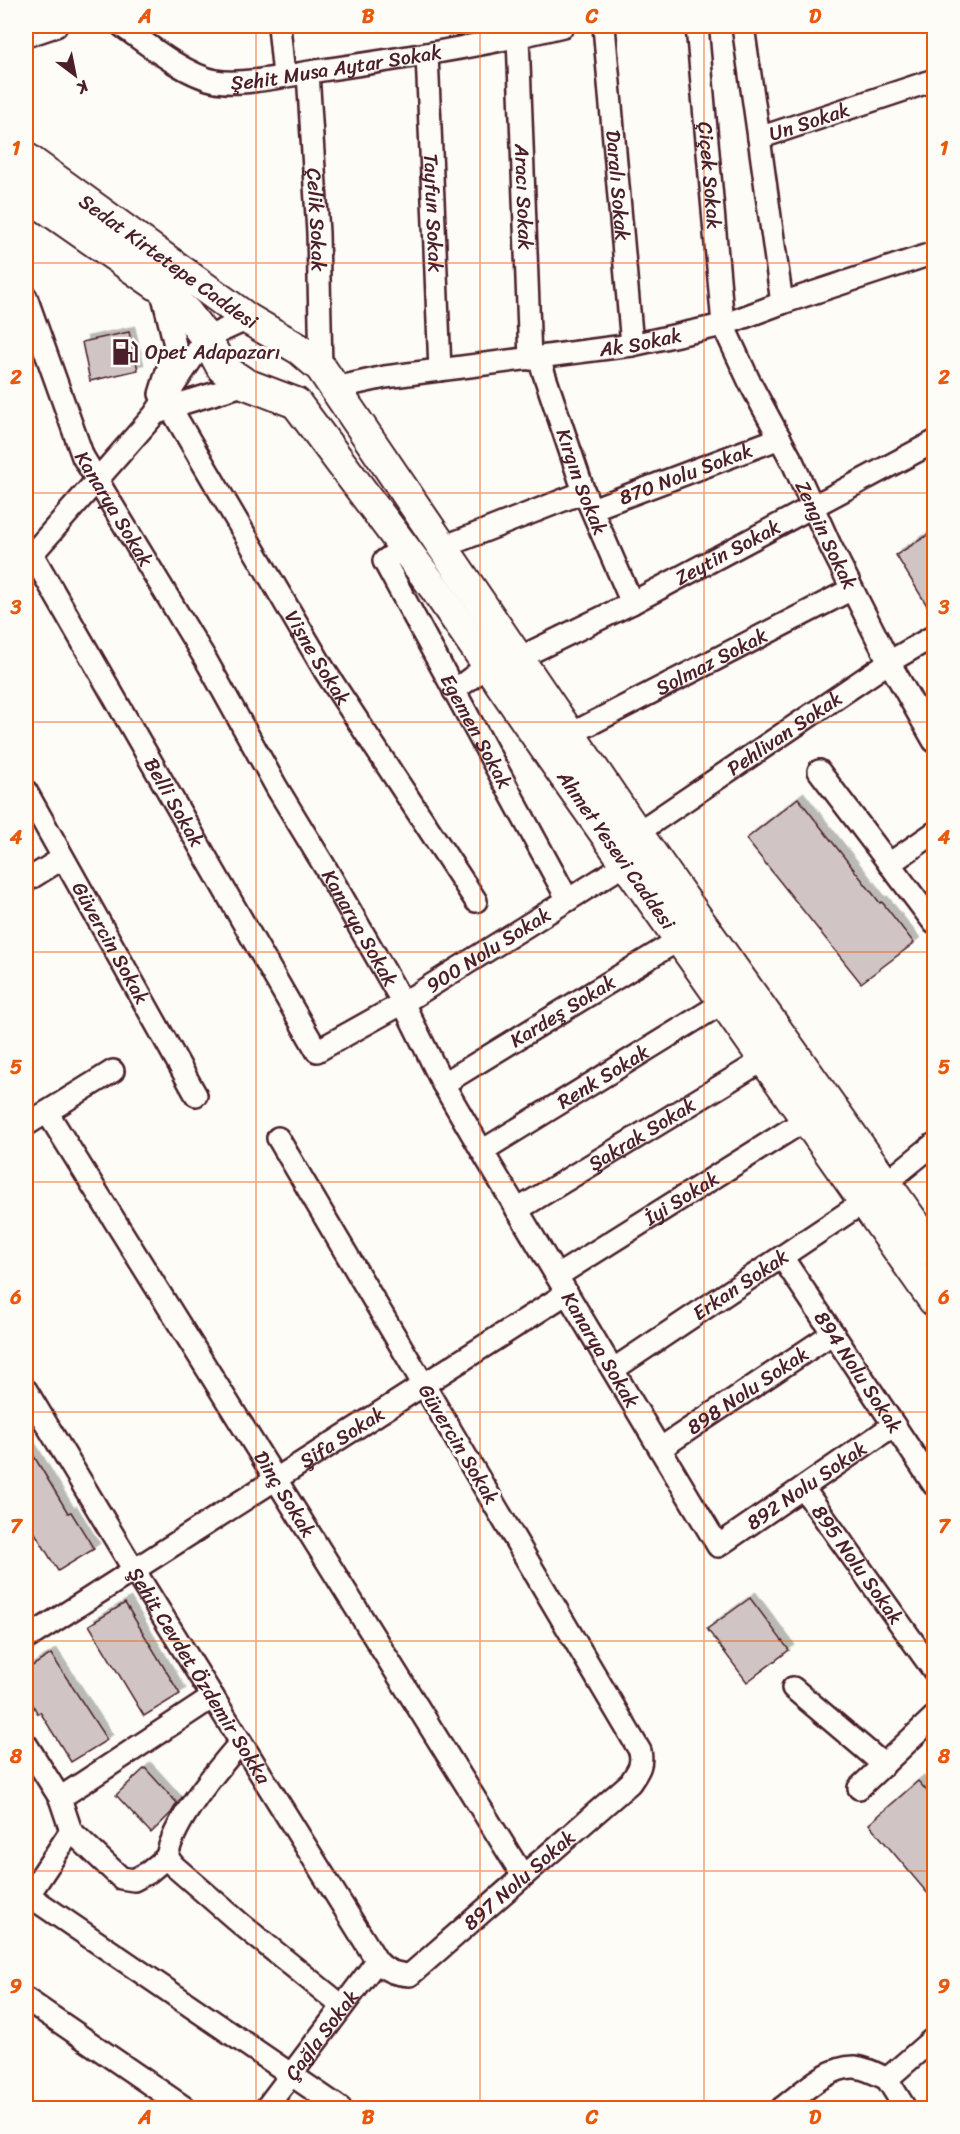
<svg xmlns="http://www.w3.org/2000/svg" width="960" height="2134" font-family="Sriracha,sans-serif">
	<defs>
		<filter id="shadow"><feDropShadow dx="5.5" dy="-5.5" stdDeviation="0" flood-color="#0004"/></filter>
	</defs>
	<rect width="100%" height="100%" fill="#fdfcf7"/>
	<filter id="ink" filterUnits="userSpaceOnUse"><feTurbulence type="fractalNoise" baseFrequency=".0167" numOctaves="2"/><feDisplacementMap in="SourceGraphic" scale="12" xChannelSelector="R" yChannelSelector="G"/><feConvolveMatrix kernelMatrix="1 2 1 2 8 2 1 2 1" color-interpolation-filters="sRGB"/></filter>
	<g filter="url(#ink)">
		<g fill="#d0c5c4" stroke="#4a1f2b" stroke-width="1.5" filter="url(#shadow)">
			<path d="M129 332 138 370 90 381 82 342Z"/>
			<path d="M934 531V617L896 555Z"/>
			<path d="M798 798 880 903 882 902 914 943 861 983 746 839Z"/>
			<path d="M26 1443 68 1513 71 1512 94 1549 58 1571 26 1518Z"/>
			<path d="M750 1598 789 1650 747 1682 707 1629Z"/>
			<path d="M125 1603 180 1694 144 1716 89 1625Z"/>
			<path d="M51 1654 107 1740 71 1762 40 1712 38 1714 26 1693V1670Z"/>
			<path d="M145 1768 177 1803 171 1813 151 1833 116 1795Z"/>
			<path d="M918 1781 934 1799V1901L869 1824Z"/>
		</g>
		<g fill="none" stroke-linecap="round" stroke-linejoin="round">
			<defs>
				<g id="minor">
					<path id="s1" d="M122 26C147 44 185 75 216 81 241 86 290 75 316 71 399 59 482 46 563 26"/>
					<path d="M279 26 284 76"/>
					<path id="s2" d="M604 26 632 345"/>
					<path id="s3" d="M697 26 723 325 750 383 793 463 830 545 889 662 934 741"/>
					<path id="s4" d="M743 26 759 138 934 80"/>
					<path d="M26 36 56 26"/>
					<path id="s5" d="M518 37 530 359"/>
					<path id="s6" d="M427 54 440 370"/>
					<path id="s7" d="M308 73 318 233 321 368"/>
					<path d="M759 138 782 303"/>
					<path id="s8" d="M26 297 83 457 206 660 277 788 325 867 403 1003 443 1084 482 1151 718 1546 894 1425"/>
					<path id="s9" d="M539 359 584 492 632 603"/>
					<path id="s10" d="M335 388 385 377 632 345 723 325 782 303 934 253"/>
					<path d="M160 394 175 345 161 288"/>
					<path id="s11" d="M170 407 325 671 476 901"/>
					<path d="M160 412 170 407 246 384"/>
					<path id="s12" d="M592 509 780 438"/>
					<path id="s13" d="M404 547 384 561 568 900"/>
					<path d="M443 547 584 492"/>
					<path id="s14" d="M32 554 317 1051 403 1003 627 863"/>
					<path d="M26 561 154 415 206 338 248 319"/>
					<path id="s15" d="M519 658 632 603 934 442"/>
					<path d="M454 691 488 665"/>
					<path id="s16" d="M571 734 852 589"/>
					<path d="M819 771 934 923"/>
					<path id="s17" d="M26 791 196 1095"/>
					<path id="s18" d="M637 833 889 662 934 636"/>
					<path d="M889 864 934 833"/>
					<path d="M26 881 63 858"/>
					<path id="s19" d="M443 1084 680 939"/>
					<path id="s20" d="M47 1112 523 1876"/>
					<path d="M26 1125 113 1071"/>
					<path id="s21" d="M482 1151 724 1002"/>
					<path d="M886 1183 934 1144"/>
					<path id="s22" d="M517 1210 765 1059"/>
					<path id="s23" d="M782 1257 934 1485"/>
					<path id="s24" d="M557 1276 807 1119"/>
					<path id="s25" d="M614 1369 865 1201"/>
					<path id="s26" d="M26 1390 134 1570 377 1961C387 1972 396 1974 410 1975L630 1783C638 1771 643 1765 640 1751L278 1138"/>
					<path id="s27" d="M661 1448 833 1333"/>
					<path id="s28" d="M803 1488 934 1671"/>
					<path id="s29" d="M26 1639 567 1293"/>
					<path d="M793 1688 884 1765"/>
					<path d="M26 1744 60 1798 71 1831 121 1878 134 1880 149 1872 167 1857 174 1866 242 1925 342 2006"/>
					<path d="M859 1788 934 1717"/>
					<path d="M60 1798 213 1697"/>
					<path d="M167 1857C173 1821 217 1770 241 1742"/>
					<path d="M28 1895 340 2108"/>
					<path d="M26 1899 71 1831"/>
					<path d="M26 1999 185 2108"/>
					<path d="M887 2079 934 2038"/>
					<path d="M887 2079 905 2108"/>
					<path id="s30" d="M266 2108 377 1961"/>
					<path d="M782 2108C802 2093 828 2066 855 2067 866 2068 877 2074 887 2079"/>
				</g>
				<g id="secondary">
					<path id="s31" d="M26 158 248 319 299 349 321 368 637 833 934 1251"/>
					<path d="M26 194 161 288 187 313 206 338 222 368 246 384 296 403"/>
					<path id="s32" d="M296 403 436 590 551 757 934 1301"/>
				</g>
			</defs>
			<use href="#minor" stroke="#4a1f2b" stroke-width="26"/>
			<use href="#secondary" stroke="#4a1f2b" stroke-width="34"/>
			<use href="#minor" stroke="#fdfcf7" stroke-width="21"/>
			<use href="#secondary" stroke="#fdfcf7" stroke-width="30"/>
		</g>
	</g>
	<path fill="none" stroke="#e8590c" stroke-width="1.5" stroke-opacity="0.55" d="M256 26V2108M480 26V2108M704 26V2108M26 263H934M26 493H934M26 722H934M26 952H934M26 1182H934M26 1412H934M26 1641H934M26 1871H934"/>
	<defs>
		<symbol id="fuel-bare" viewBox="-9 -9 18 18"><path d="M-5.5-6h7V0h2V4h1.3V-2.5L3-4.5l.8-.8L6-3V5H2.5V1h-1V6h-7ZM-4.2-4.7v3.2H.2V-4.7Z" fill="#4a1f2b" stroke="#fdfcf7" stroke-width="2.5" paint-order="stroke"/></symbol>
	</defs>
	<g fill-rule="evenodd">
		<use href="#fuel-bare" x="106" y="333" width="38" height="38"/>
	</g>
	<g text-anchor="middle" stroke-width="6" stroke-linejoin="round" paint-order="stroke">
		<g font-size="20" fill="#4a1f2b" stroke="#fdfcf7">
			<text dy="7" stroke="none"><textPath href="#s1" startOffset="231">Şehit Musa Aytar Sokak</textPath></text>
			<text dy="7" stroke="none"><textPath href="#s4" startOffset="166">Un Sokak</textPath></text>
			<text dy="7" stroke="none"><textPath href="#s3" startOffset="150">Çiçek Sokak</textPath></text>
			<text dy="7" stroke="none"><textPath href="#s2" startOffset="160">Daralı Sokak</textPath></text>
			<text dy="7" stroke="none"><textPath href="#s5" startOffset="160">Aracı Sokak</textPath></text>
			<text dy="7" stroke="none"><textPath href="#s6" startOffset="159">Tayfun Sokak</textPath></text>
			<text dy="7" stroke="none"><textPath href="#s7" startOffset="147">Çelik Sokak</textPath></text>
			<text dy="7" stroke="none"><textPath href="#s31" startOffset="176">Sedat Kirtetepe Caddesi</textPath></text>
			<text dy="7" stroke="none"><textPath href="#s10" startOffset="309">Ak Sokak</textPath></text>
			<text dy="7" stroke="none"><textPath href="#s12" startOffset="100">870 Nolu Sokak</textPath></text>
			<text dy="7" stroke="none"><textPath href="#s9" startOffset="130">Kırgın Sokak</textPath></text>
			<text dy="7" stroke="none"><textPath href="#s8" startOffset="230">Kanarya Sokak</textPath></text>
			<text dy="7" stroke="none"><textPath href="#s3" startOffset="534">Zengin Sokak</textPath></text>
			<text dy="7" stroke="none"><textPath href="#s15" startOffset="234">Zeytin Sokak</textPath></text>
			<text dy="7" stroke="none"><textPath href="#s11" startOffset="291">Vişne Sokak</textPath></text>
			<text dy="7" stroke="none"><textPath href="#s16" startOffset="158">Solmaz Sokak</textPath></text>
			<text dy="7" stroke="none"><textPath href="#s13" startOffset="218">Egemen Sokak</textPath></text>
			<text dy="7" stroke="none"><textPath href="#s18" startOffset="178">Pehlivan Sokak</textPath></text>
			<text dy="7" stroke="none"><textPath href="#s14" startOffset="286">Belli Sokak</textPath></text>
			<text dy="7" stroke="none"><textPath href="#s32" startOffset="550">Ahmet Yesevi Caddesi</textPath></text>
			<text dy="7" stroke="none"><textPath href="#s8" startOffset="716">Kanarya Sokak</textPath></text>
			<text dy="7" stroke="none"><textPath href="#s17" startOffset="174">Güvercin Sokak</textPath></text>
			<text dy="7" stroke="none"><textPath href="#s14" startOffset="772">900 Nolu Sokak</textPath></text>
			<text dy="7" stroke="none"><textPath href="#s19" startOffset="140">Kardeş Sokak</textPath></text>
			<text dy="7" stroke="none"><textPath href="#s21" startOffset="142">Renk Sokak</textPath></text>
			<text dy="7" stroke="none"><textPath href="#s22" startOffset="146">Şakrak Sokak</textPath></text>
			<text dy="7" stroke="none"><textPath href="#s24" startOffset="147">İyi Sokak</textPath></text>
			<text dy="7" stroke="none"><textPath href="#s25" startOffset="152">Erkan Sokak</textPath></text>
			<text dy="7" stroke="none"><textPath href="#s8" startOffset="1202">Kanarya Sokak</textPath></text>
			<text dy="7" stroke="none"><textPath href="#s23" startOffset="138">894 Nolu Sokak</textPath></text>
			<text dy="7" stroke="none"><textPath href="#s27" startOffset="104">898 Nolu Sokak</textPath></text>
			<text dy="7" stroke="none"><textPath href="#s29" startOffset="375">Şifa Sokak</textPath></text>
			<text transform="translate(459 1444) rotate(59)" y="7">Güvercin Sokak</text>
			<text dy="7" stroke="none"><textPath href="#s8" startOffset="1538">892 Nolu Sokak</textPath></text>
			<text dy="7" stroke="none"><textPath href="#s20" startOffset="450">Dinç Sokak</textPath></text>
			<text dy="7" stroke="none"><textPath href="#s28" startOffset="94">895 Nolu Sokak</textPath></text>
			<text dy="7" stroke="none"><textPath href="#s26" startOffset="334">Şehit Cevdet Özdemir Sokka</textPath></text>
			<text dy="7" stroke="none"><textPath href="#s26" startOffset="852">897 Nolu Sokak</textPath></text>
			<text dy="7" stroke="none"><textPath href="#s30" startOffset="92">Çağla Sokak</textPath></text>
		</g>
		<g font-size="20" fill="#4a1f2b" stroke="#fdfcf7" text-anchor="start">
			<text x="145" y="359">Opet Adapazarı</text>
		</g>
	</g>
	<rect width="960" height="2134" fill="none" stroke="#fdfcf7" stroke-width="66"/>
	<g transform="translate(75 75) rotate(148)" stroke="#fdfcf7" stroke-width="4.5" paint-order="stroke">
	<path d="M0-4.5L10 22L0 15L-10 22Z" fill="#4a1f2b"/>
	<text y="-9" font-size="16" font-weight="bold" text-anchor="middle" fill="#4a1f2b">K</text>
	</g>
	<rect x="33" y="33" width="894" height="2068" fill="none" stroke="#e8590c" stroke-width="2"/>
	<g font-size="20" text-anchor="middle" font-weight="bold" fill="#e8590c">
		<text x="145" y="23">A</text>
		<text x="368" y="23">B</text>
		<text x="592" y="23">C</text>
		<text x="815" y="23">D</text>
		<text x="16" y="155">1</text>
		<text x="944" y="155">1</text>
		<text x="16" y="384">2</text>
		<text x="944" y="384">2</text>
		<text x="16" y="614">3</text>
		<text x="944" y="614">3</text>
		<text x="16" y="844">4</text>
		<text x="944" y="844">4</text>
		<text x="16" y="1074">5</text>
		<text x="944" y="1074">5</text>
		<text x="16" y="1304">6</text>
		<text x="944" y="1304">6</text>
		<text x="16" y="1533">7</text>
		<text x="944" y="1533">7</text>
		<text x="16" y="1763">8</text>
		<text x="944" y="1763">8</text>
		<text x="16" y="1993">9</text>
		<text x="944" y="1993">9</text>
		<text x="145" y="2124">A</text>
		<text x="368" y="2124">B</text>
		<text x="592" y="2124">C</text>
		<text x="815" y="2124">D</text>
	</g>
</svg>
